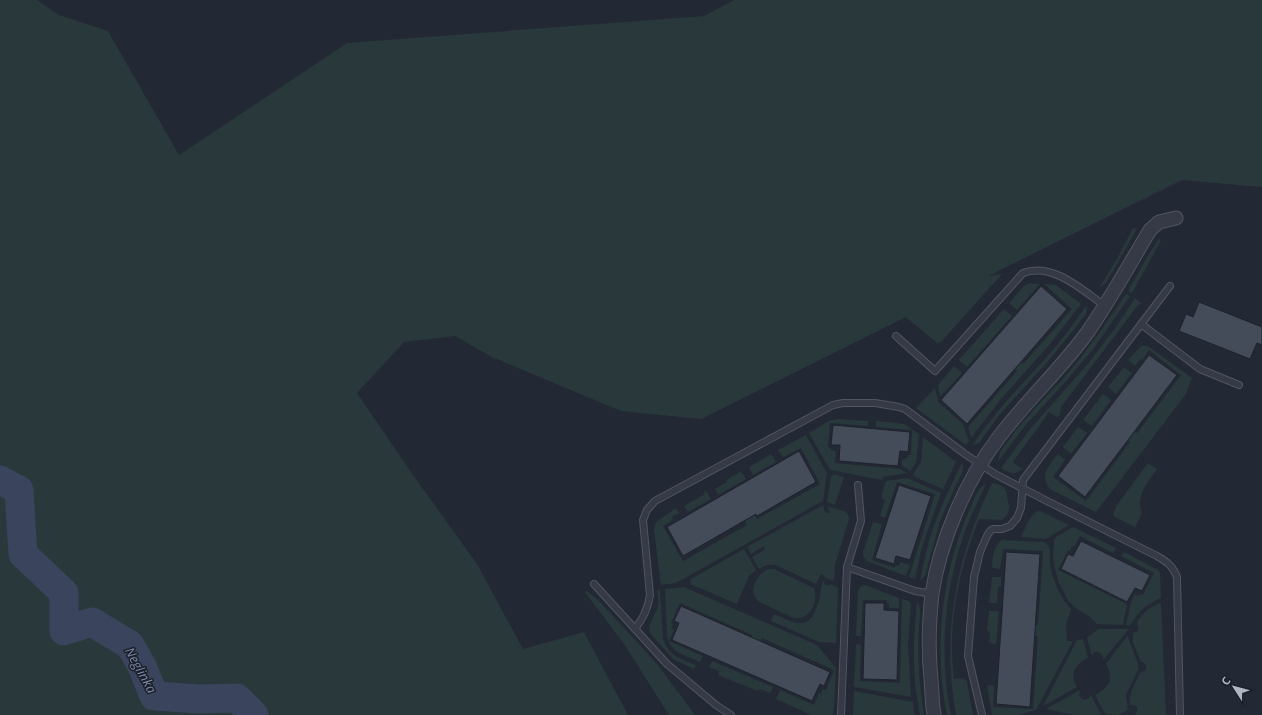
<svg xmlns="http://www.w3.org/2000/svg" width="1262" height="715" font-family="'Open Sans',sans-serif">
	<rect width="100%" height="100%" fill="#232835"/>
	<g fill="#29383a">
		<path d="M0 0H37L59 15 108 31 179 155 347 43 704 16 734 0H1262V187L1182 180 988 276 1002 274 941 342 937 343 906 317 701 419 621 411 492 357 455 336 404 342 357 393 413 475 477 564 523 649 584 632 628 715H0Z"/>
		<path d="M1133 228 1137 229 1106 283 1099 288 1117 259Z"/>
		<path d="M1159 239 1161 240 1146 268 1132 293 1128 291 1147 257Z"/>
		<path d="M1029 283 1040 284 1017 310 1009 303 1023 287Z"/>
		<path d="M1044 284 1056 285 1081 304 1050 344 1001 399 971 438 968 427 1017 371 1008 363 1015 356 1023 364 1072 309Z"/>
		<path d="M1126 294 1130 296 1094 348 1067 380 1024 427 998 462 1000 452 1016 430 1038 405 1060 382 1079 360 1099 333Z"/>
		<path d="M1135 298 1142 304 1138 305 1061 407 1060 415 1057 417 1049 412 1013 462 1022 469C1015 475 1009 474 1001 468L1031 428 1087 365 1116 327Z"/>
		<path d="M1086 306 1087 309 1086 314 1051 358 1000 414 979 443 972 446C993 414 1019 387 1045 359 1060 342 1074 324 1086 306Z"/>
		<path d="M1004 309 1012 316 967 367 959 360Z"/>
		<path d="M1141 346H1147L1149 347 1192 378 1186 394 1096 512 1050 489C1039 476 1049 465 1058 454L1065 460 1053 477 1086 501 1130 442 1123 437 1130 428 1137 433 1181 375 1149 350 1142 360 1140 359 1135 366 1128 360Z"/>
		<path d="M954 366 962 373 940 397 938 385Z"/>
		<path d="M1124 367 1132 373 1116 394 1108 387Z"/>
		<path d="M935 388 938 400 937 401 963 424 969 441 966 445 916 408Z"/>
		<path d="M1103 394 1111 400 1092 426 1083 420Z"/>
		<path d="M838 419 868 421V426L830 423 828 447 831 448 830 450 836 451 835 463 900 469 907 473 883 477 882 480 830 470 809 433 829 421Z"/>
		<path d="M876 421 904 424 919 434 916 463 910 471 902 465V460L908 457V455H911L912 430 876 427Z"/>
		<path d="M1078 427 1087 433 1071 454 1063 447Z"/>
		<path d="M806 435 827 473 823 501 676 583 661 585 654 530 656 522 676 508 679 513 672 517 673 520 663 526 683 561 747 525 743 517 752 511 757 519 820 484 801 448 783 457 778 450Z"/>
		<path d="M923 437 956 462 943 489 917 478 913 474 921 462Z"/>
		<path d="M771 454 776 462 753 475 749 467Z"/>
		<path d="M962 463 963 465V471L956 485 940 521 925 576 920 581C922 569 925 557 928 544 936 516 949 489 962 463Z"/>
		<path d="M1148 463 1157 469C1148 482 1135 496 1142 513L1135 527 1115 517 1113 514 1117 505Z"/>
		<path d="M741 471 746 479 718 495 715 489 727 482 726 480Z"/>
		<path d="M834 474 844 477 835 505 827 502 831 477Z"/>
		<path d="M907 478 941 493 922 547 915 579 909 577 935 494 897 482 885 518 880 516 885 500 881 498 886 481Z"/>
		<path d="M992 483C997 484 1001 485 1004 488 1007 491 1007 494 1007 497 1010 507 1011 513 1002 520L979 519C959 569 947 625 954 679L964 678 967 682 973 715H956C941 633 956 558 992 483Z"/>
		<path d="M986 484C978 502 969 519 963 537 944 593 939 657 951 715H947C933 649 942 570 970 509 974 500 977 488 986 484Z"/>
		<path d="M706 491 711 499 688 512 684 506 705 494 704 492Z"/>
		<path d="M823 505 825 512 830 513 827 506 846 512 848 514 849 519 835 565 834 581 824 577 825 576 821 574 816 584 778 566C770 564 767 564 759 569L752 557 765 550 764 546 751 554 747 547Z"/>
		<path d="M1040 511 1069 525 1046 539 1021 537C1026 528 1030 512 1040 511Z"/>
		<path d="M873 522 882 524 872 560 895 568 896 565 899 566 900 562 910 565 906 576 867 561 863 556V552Z"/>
		<path d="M1073 527 1116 548 1113 553 1080 536 1074 547 1072 546 1070 551 1068 550 1058 570 1127 604 1123 625 1097 624 1089 616 1077 609 1069 602 1059 583 1055 569 1053 557 1054 540 1056 537Z"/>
		<path d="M1002 540 1044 542C1053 546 1049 556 1050 564 1051 570 1053 577 1055 582 1058 592 1064 601 1071 609L1066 625 1067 641H1073L1036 710 1018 715H992L987 685 994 686 993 707 1033 709 1038 636 1030 635 1031 625H1038L1043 551 1003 549 1000 569 992 568C993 558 992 547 1002 540Z"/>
		<path d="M744 549 756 570 749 576 737 604 690 584 691 579Z"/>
		<path d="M1124 552 1158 570 1160 573 1161 598C1153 602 1145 606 1139 613 1135 617 1133 623 1129 626L1126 625 1131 602 1135 594 1139 596 1141 594 1143 595 1154 573 1121 556Z"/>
		<path d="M768 569H774L814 588C819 601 810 621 794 618L759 602C747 592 756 575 768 569Z"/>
		<path d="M992 577H1001V586L998 587 997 603H989Z"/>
		<path d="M823 581 825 582 824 584 829 586 830 584 838 588 836 643 819 642 771 621 774 614C799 625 810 632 819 600 821 593 820 588 823 581Z"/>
		<path d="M865 585 899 598V608H889V603H887V600H863L861 636H856L858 591 860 587Z"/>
		<path d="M684 587 817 645 836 668 834 709 833 715H811L776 699 780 690 814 705 819 693 821 694 823 689 826 690 834 670 762 638 758 646 750 643 752 635 680 603 671 623 673 624 671 628 674 630 669 641 703 656 700 662C686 656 669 652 667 635L665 589Z"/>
		<path d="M657 590H660L663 639C669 656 680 659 696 665L694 669 673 659 650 633C647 623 656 615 658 606 659 601 658 595 657 590Z"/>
		<path d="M587 591 601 603 657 664 695 715H669L624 644 585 592Z"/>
		<path d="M902 599 909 601 911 604 908 644 911 697 854 687 856 644 861 645 860 681 900 683Z"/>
		<path d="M917 601C922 609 920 617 919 625 917 655 919 685 924 715H920L915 684 914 660V640Z"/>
		<path d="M1161 603 1166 715H1136L1135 714 1137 711V707L1134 705H1130C1129 692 1135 683 1141 672L1146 670V665L1143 662H1141L1133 643V633L1138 631 1139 628 1137 622C1143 613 1150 606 1161 603Z"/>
		<path d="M989 611H999L996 644 989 643 990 632 987 631Z"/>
		<path d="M1098 629H1129L1103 660V656L1099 652H1094L1092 656 1087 638Z"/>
		<path d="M1128 635 1129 640 1138 664V670L1126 695 1128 710 1118 715 1105 714 1095 695C1110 687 1114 679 1106 664Z"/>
		<path d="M1083 639 1088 658C1075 664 1069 674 1077 687L1043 706 1077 640Z"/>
		<path d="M712 661 773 687 770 693 760 689 758 691 718 675 719 671 709 667Z"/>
		<path d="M1080 690 1079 696 1083 700 1088 699 1091 695 1101 714 1097 715H1074L1046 709Z"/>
		<path d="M854 691 913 702 914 715H853Z"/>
	</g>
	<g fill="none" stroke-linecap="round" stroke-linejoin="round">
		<path stroke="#3a445c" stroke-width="29" d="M0 480 19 490 23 554 64 593V631L92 622 130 645 142 666 154 696 199 699 237 698 254 715"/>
	</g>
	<g fill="#444b59" stroke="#1d222c">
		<path d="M1041 286 1067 309 967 424 941 400Z"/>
		<path d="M1199 302 1262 327V345L1257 343 1250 359 1179 331 1186 314 1193 317Z"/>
		<path d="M1149 355 1177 375 1085 497 1058 476Z"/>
		<path d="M833 425 910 432 908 452 900 451 898 466 839 461 840 445H831Z"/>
		<path d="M799 451 816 482 757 516 756 514 683 556 667 527Z"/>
		<path d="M899 485 931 496 910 560 896 556 894 564 875 558Z"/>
		<path d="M1081 541 1150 575 1142 591 1135 588 1127 602 1061 569 1068 554 1073 556Z"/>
		<path d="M1006 552 1040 554 1030 707 996 704Z"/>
		<path d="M865 603H884V610L899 611 897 680 863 679Z"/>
		<path d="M681 606 830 672 824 686 820 684 812 701 672 640 679 623 674 621Z"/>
	</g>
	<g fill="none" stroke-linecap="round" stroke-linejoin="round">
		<defs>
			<g id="lane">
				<path d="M1141 324 1200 369 1239 385"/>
				<path d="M896 336 935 371 1023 273C1053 262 1082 290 1105 306"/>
				<path d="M847 567 915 591 933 594"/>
				<path d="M594 584 667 664 716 705 731 715"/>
				<path d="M635 629C643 618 648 609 650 595L643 520 647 510 655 501 833 405 843 403H875L899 407 905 409 965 454 995 474 1047 501 1157 556C1167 562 1173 566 1177 577L1180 715"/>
				<path d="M841 715 847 567 861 521 858 485"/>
				<path d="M982 715 968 656 974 577 980 552 987 536 990 531 993 529H1002L1010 526 1017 518 1021 508 1023 480 1170 286"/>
			</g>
			<path id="street" d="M934 715C932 703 932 691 931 679 928 651 929 622 932 594 940 541 966 480 999 437 1026 401 1060 370 1087 333 1110 300 1129 265 1150 230L1159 222 1176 218"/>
		</defs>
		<use href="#lane" stroke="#505560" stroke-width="8"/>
		<use href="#street" stroke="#505560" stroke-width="15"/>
		<use href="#lane" stroke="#363a46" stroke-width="6"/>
		<use href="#street" stroke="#363a46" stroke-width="13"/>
	</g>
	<g text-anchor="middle" stroke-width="3" stroke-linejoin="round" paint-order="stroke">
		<g font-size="13" font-style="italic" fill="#7c89a7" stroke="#1b202a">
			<text transform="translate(141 670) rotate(61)" y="5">Neglinka</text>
		</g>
	</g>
	<g transform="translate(1234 687) rotate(306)" stroke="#1b202a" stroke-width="3" paint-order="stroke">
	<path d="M0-3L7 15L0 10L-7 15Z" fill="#b0b5c2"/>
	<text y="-6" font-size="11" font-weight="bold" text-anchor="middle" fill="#b0b5c2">С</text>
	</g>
</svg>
